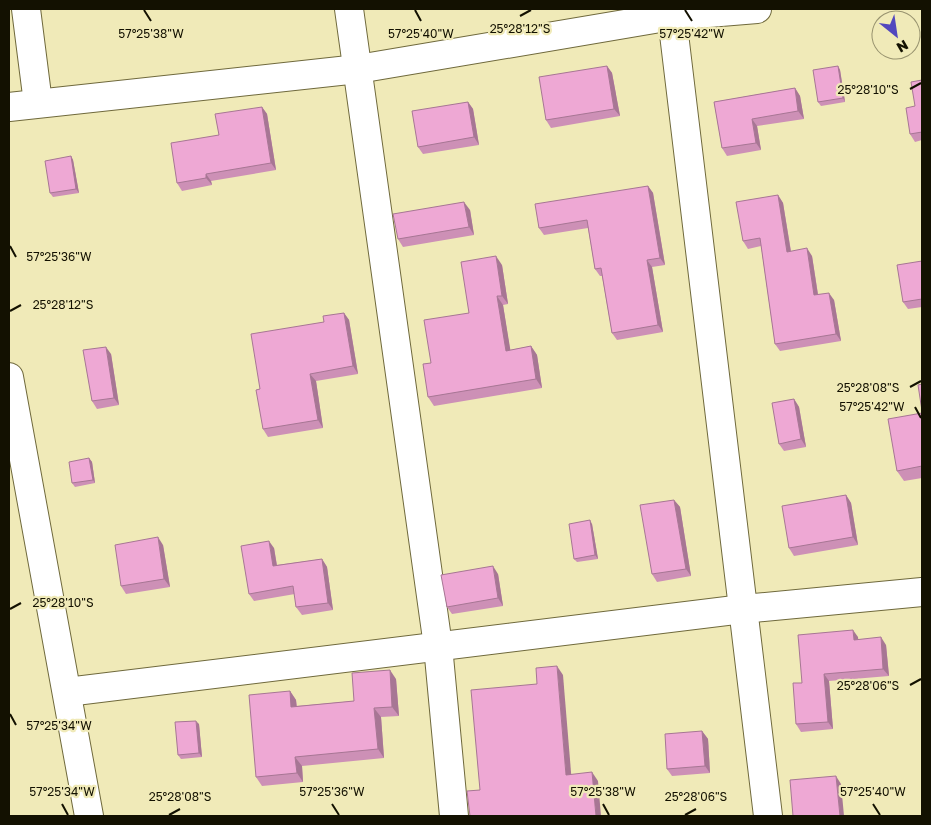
<svg xmlns="http://www.w3.org/2000/svg" width="931" height="825" font-family="'Golos Text',sans-serif">
	<rect width="100%" height="100%" fill="#f0eab8"/>
	<g fill="none" stroke-linecap="round" stroke-linejoin="round">
		<defs>
			<g id="street">
				<path d="M26 9 38 103"/>
				<path d="M349 9 438 646 454 816"/>
				<path d="M671 9 768 816"/>
				<path d="M9 107 358 69 672 16 757 9"/>
				<path d="M9 377 89 816"/>
				<path d="M67 692 743 609 922 592"/>
			</g>
		</defs>
		<use href="#street" stroke="#6f693c" stroke-width="30"/>
		<use href="#street" stroke="#fff" stroke-width="28"/>
	</g>
	<g fill="#cd90b6">
		<path d="M607 66 612 73 620 116 551 128 546 120Z"/>
		<path d="M838 66 840 70 845 102 821 106 818 102Z"/>
		<path d="M922 80V140L915 142 910 134 915 106Z"/>
		<path d="M795 88 800 96 804 119 757 126 761 150 727 156 722 148 714 102Z"/>
		<path d="M468 102 473 109 479 145 423 154 418 147Z"/>
		<path d="M262 107 267 114 276 170 211 181 212 185 182 191 177 183 219 135Z"/>
		<path d="M71 156 73 160 79 193 53 197 50 193Z"/>
		<path d="M648 186 653 193 665 265 652 267 663 332 617 340 612 333 602 276H600L595 269 588 228 544 235 539 228Z"/>
		<path d="M778 195 783 203 791 251 812 256 818 294 834 300 841 341 780 351 775 344 761 246 748 249 743 241Z"/>
		<path d="M470 210 474 235 403 247 398 239Z"/>
		<path d="M922 261V307L908 309 903 302Z"/>
		<path d="M502 265 508 304 503 305 510 350 531 346 537 355 542 388 434 406 428 397 431 363 469 313Z"/>
		<path d="M344 313 349 320 358 374 316 381 323 428 268 437 263 429 260 389 324 322Z"/>
		<path d="M111 354 119 405 97 409 92 401Z"/>
		<path d="M794 399 799 407 806 447 784 451 779 444Z"/>
		<path d="M922 413V478L904 481 897 471Z"/>
		<path d="M89 458 92 462 95 483 75 487 72 483Z"/>
		<path d="M846 495 851 503 858 545 794 556 789 548Z"/>
		<path d="M674 500 680 507 691 576 657 582 652 574Z"/>
		<path d="M592 524 598 559 577 562 574 559Z"/>
		<path d="M163 545 170 587 126 594 121 586Z"/>
		<path d="M274 548 277 565 322 559 327 567 333 610 302 615 296 607 295 594 254 601 249 594Z"/>
		<path d="M498 574 503 606 452 614 447 607Z"/>
		<path d="M858 637V639L886 645 889 676 829 681 833 729 801 732 796 724 802 683Z"/>
		<path d="M396 679 399 716 381 717 384 758 302 766 303 782 262 786 256 777 290 691 296 700 297 706 354 701Z"/>
		<path d="M199 724 202 757 181 759 178 755Z"/>
		<path d="M702 731 708 739 710 773 672 776 667 769Z"/>
	</g>
	<g fill="#a77694">
		<path d="M607 66 612 73 620 116 614 109Z"/>
		<path d="M838 66 840 70 845 102 843 98Z"/>
		<path d="M795 88 800 96 804 119 798 111Z"/>
		<path d="M468 102 473 109 479 145 474 137Z"/>
		<path d="M262 107 267 114 276 170 271 163Z"/>
		<path d="M752 119 757 126 761 150 756 143Z"/>
		<path d="M71 156 73 160 79 193 76 189Z"/>
		<path d="M206 174 211 181 212 185 206 178Z"/>
		<path d="M648 186 653 193 665 265 660 258Z"/>
		<path d="M778 195 783 203 792 259 787 252Z"/>
		<path d="M464 202 470 210 474 235 469 227Z"/>
		<path d="M807 248 812 256 819 302 814 295Z"/>
		<path d="M496 256 502 265 508 304 502 296Z"/>
		<path d="M647 260 652 267 663 332 658 325Z"/>
		<path d="M829 293 834 300 841 341 836 334Z"/>
		<path d="M497 296 503 305 512 360 506 351Z"/>
		<path d="M344 313 349 320 358 374 353 366Z"/>
		<path d="M531 346 537 355 542 388 536 379Z"/>
		<path d="M106 347 111 354 119 405 114 398Z"/>
		<path d="M310 374 316 381 323 428 318 420Z"/>
		<path d="M794 399 799 407 806 447 801 439Z"/>
		<path d="M89 458 92 462 95 483 93 480Z"/>
		<path d="M846 495 851 503 858 545 853 537Z"/>
		<path d="M674 500 680 507 691 576 686 569Z"/>
		<path d="M590 520 592 524 598 559 595 555Z"/>
		<path d="M158 537 163 545 170 587 164 579Z"/>
		<path d="M269 541 274 548 278 573 273 566Z"/>
		<path d="M322 559 327 567 333 610 328 603Z"/>
		<path d="M493 566 498 574 503 606 498 598Z"/>
		<path d="M853 630 858 637 859 647 854 640Z"/>
		<path d="M881 637 886 645 889 676 883 669Z"/>
		<path d="M557 666 563 675 572 784 566 775Z"/>
		<path d="M390 670 396 679 399 716 392 707Z"/>
		<path d="M824 674 829 681 833 729 828 722Z"/>
		<path d="M290 691 296 700 297 716 291 707Z"/>
		<path d="M374 708 381 717 384 758 378 749Z"/>
		<path d="M196 721 199 724 202 757 199 753Z"/>
		<path d="M702 731 708 739 710 773 705 766Z"/>
		<path d="M295 757 302 766 303 782 297 773Z"/>
		<path d="M592 772 598 781 601 816H596Z"/>
		<path d="M836 776 841 784 844 816H840Z"/>
	</g>
	<g fill="#eea8d4" stroke="#a77694">
		<path d="M607 66 614 109 546 120 539 77Z"/>
		<path d="M838 66 843 98 818 102 813 70Z"/>
		<path d="M922 80V132L910 134 906 108 915 106 911 82Z"/>
		<path d="M795 88 798 111 752 119 756 143 722 148 714 102Z"/>
		<path d="M468 102 474 137 418 147 412 111Z"/>
		<path d="M262 107 271 163 206 174V178L177 183 171 143 219 135 215 114Z"/>
		<path d="M71 156 76 189 50 193 45 161Z"/>
		<path d="M648 186 660 258 647 260 658 325 612 333 601 268 595 269 587 220 539 228 535 204Z"/>
		<path d="M778 195 787 252 807 248 814 295 829 293 836 334 775 344 760 238 743 241 736 202Z"/>
		<path d="M464 202 469 227 398 239 393 214Z"/>
		<path d="M496 256 502 296H497L506 351 531 346 536 379 428 397 423 364 431 363 424 320 469 313 461 262Z"/>
		<path d="M922 261V299L903 302 897 265Z"/>
		<path d="M344 313 353 366 310 374 318 420 263 429 256 390 260 389 251 334 324 322 323 316Z"/>
		<path d="M106 347 114 398 92 401 83 350Z"/>
		<path d="M922 384V411L918 385Z"/>
		<path d="M794 399 801 439 779 444 772 403Z"/>
		<path d="M922 413V466L897 471 888 419Z"/>
		<path d="M89 458 93 480 72 483 69 462Z"/>
		<path d="M846 495 853 537 789 548 782 506Z"/>
		<path d="M674 500 686 569 652 574 640 505Z"/>
		<path d="M590 520 595 555 574 559 569 524Z"/>
		<path d="M158 537 164 579 121 586 115 545Z"/>
		<path d="M269 541 273 566 322 559 328 603 296 607 293 586 249 594 241 546Z"/>
		<path d="M493 566 498 598 447 607 441 575Z"/>
		<path d="M853 630 854 640 881 637 883 669 824 674 828 722 796 724 793 683H802L798 635Z"/>
		<path d="M557 666 566 775 592 772 596 816H470L467 791 480 790 471 690 537 684 536 668Z"/>
		<path d="M390 670 392 707 374 708 378 749 295 757 297 773 256 777 249 695 290 691 291 707 354 701 352 673Z"/>
		<path d="M196 721 199 753 178 755 175 722Z"/>
		<path d="M702 731 705 766 667 769 665 734Z"/>
		<path d="M836 776 840 816H793L790 780Z"/>
	</g>
	<path fill="none" stroke="#131101" stroke-width="2" d="M144 10 151 21M415 10 421 21M685 10 692 21M520 16 531 10M910 89 921 83M10 246 16 257M10 311 21 305M910 387 921 381M915 407 921 418M10 609 21 603M910 685 921 679M10 714 16 725M62 804 68 815M332 804 339 815M603 804 609 815M873 804 880 815M169 815 180 809M685 815 696 809"/>
	<g font-size="12" text-anchor="middle" fill="#131101" stroke="#f0eab8" stroke-width="4.5" stroke-linejoin="round" paint-order="stroke">
		<text x="520" y="33">25°28'12"S</text>
		<text x="151" y="38">57°25'38"W</text>
		<text x="421" y="38">57°25'40"W</text>
		<text x="692" y="38">57°25'42"W</text>
		<text x="868" y="94">25°28'10"S</text>
		<text x="59" y="261">57°25'36"W</text>
		<text x="63" y="309">25°28'12"S</text>
		<text x="868" y="392">25°28'08"S</text>
		<text x="872" y="411">57°25'42"W</text>
		<text x="63" y="607">25°28'10"S</text>
		<text x="868" y="690">25°28'06"S</text>
		<text x="59" y="730">57°25'34"W</text>
		<text x="62" y="796">57°25'34"W</text>
		<text x="332" y="796">57°25'36"W</text>
		<text x="603" y="796">57°25'38"W</text>
		<text x="873" y="796">57°25'40"W</text>
		<text x="180" y="801">25°28'08"S</text>
		<text x="696" y="801">25°28'06"S</text>
	</g>
	<rect width="931" height="825" fill="none" stroke="#131101" stroke-width="20"/>
	<g transform="translate(896 35) rotate(150)"><circle r="24" fill="#f0eab8" stroke="#98936f"/>
	<path d="M0-4L9 19L0 12L-9 19Z" fill="#5247be"/>
	<text y="-8" font-size="14" font-weight="bold" text-anchor="middle" fill="#131101">N</text>
	</g>
</svg>
